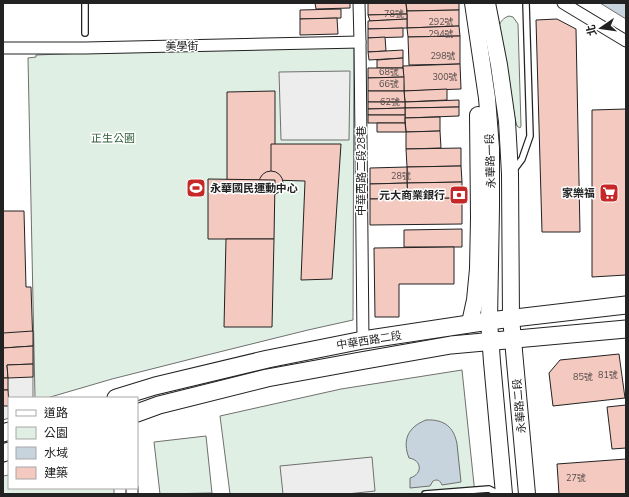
<svg xmlns="http://www.w3.org/2000/svg" width="629" height="497" font-family="Mulish,'Noto Sans TC',sans-serif">
	<rect width="100%" height="100%" fill="#fff"/>
	<g fill="#e0efe3" stroke="#6f6f6f">
		<path d="M509 16 513 17 518 24 521 126 520 128 517 126 515 119 499 26C501 21 503 18 509 16Z"/>
		<path d="M354 42 353 320 308 330 199 357 112 379 47 398H35L28 58 36 57V55Z"/>
		<path d="M462 370 475 494H230L220 416 341 389Z"/>
		<path d="M206 436 212 493 160 494 154 442Z"/>
		<path d="M9 475V488H114V494H3V476Z"/>
	</g>
	<g fill="#ededed" stroke="#6f6f6f">
		<path d="M350 71 349 140H281L279 72Z"/>
		<path d="M33 346V398H9V418L3 420V348Z"/>
		<path d="M372 457 375 491 347 494H283L280 466Z"/>
	</g>
	<g fill="#c7d3dd" stroke="#6f6f6f">
		<path d="M600 3H626V19Z"/>
		<path d="M426 420C444 419 454 427 457 444L461 482 442 485C440 480 437 479 433 481L430 486 410 488V478C423 474 422 460 409 458 402 440 408 427 426 420Z"/>
	</g>
	<g fill="#f3c9c0" stroke="#222">
		<path d="M315 3H350V8L316 9Z"/>
		<path d="M368 3H406L407 14 368 15Z"/>
		<path d="M406 3H459V10L407 11Z"/>
		<path d="M341 9V18L300 19V10Z"/>
		<path d="M459 10V26L407 28V11Z"/>
		<path d="M407 14V19L370 21 368 15Z"/>
		<path d="M337 18 338 34 300 35V19Z"/>
		<path d="M407 19V28L368 29V21Z"/>
		<path d="M557 19 576 29 580 232H542L536 20Z"/>
		<path d="M459 26 460 36 408 37 407 28Z"/>
		<path d="M403 28V37L368 38V29Z"/>
		<path d="M460 36V64L409 65 408 37Z"/>
		<path d="M385 37 386 51 368 52V38Z"/>
		<path d="M403 50V58L369 60 368 52Z"/>
		<path d="M403 58V68H377V60Z"/>
		<path d="M460 64 461 89 404 91 403 66Z"/>
		<path d="M368 68H403L404 77 368 78Z"/>
		<path d="M404 77V91H368V78Z"/>
		<path d="M447 89V100L405 102 404 91Z"/>
		<path d="M275 91V180H227V92Z"/>
		<path d="M368 91H404L405 102H368Z"/>
		<path d="M459 100V107L405 108V102Z"/>
		<path d="M368 102H405V108L368 109Z"/>
		<path d="M459 107V116L405 118V108Z"/>
		<path d="M405 108V115H368V109Z"/>
		<path d="M626 109V275L592 277V110Z"/>
		<rect x="368" y="115" width="37" height="8"/>
		<path d="M440 117V131L406 132 405 118Z"/>
		<path d="M377 123H405L406 132H377Z"/>
		<path d="M440 131 441 148 406 149V132Z"/>
		<path d="M271 144H341L332 279 301 280 305 181 271 180Z"/>
		<path d="M461 148V166L407 167 406 149Z"/>
		<path d="M461 166 462 182 407 183V167Z"/>
		<path d="M407 167V183L370 184V168Z"/>
		<circle cx="271" cy="183" r="12"/>
		<path d="M208 179 275 180 274 239H208Z"/>
		<path d="M462 182V198L408 199 407 183Z"/>
		<path d="M407 183 408 199H370V184Z"/>
		<path d="M462 198V224L370 225V199Z"/>
		<path d="M3 211H24L26 287H31L33 346 3 348Z"/>
		<path d="M462 229V247H404V230Z"/>
		<path d="M226 239H274L272 327H224Z"/>
		<path d="M454 247V284H399V317H375L374 248Z"/>
		<path d="M33 331V346L3 348V333Z"/>
		<path d="M33 346V364L7 365 8 378H3V348Z"/>
		<path d="M619 354 625 398 553 406 549 373 560 360Z"/>
		<path d="M33 364V377L8 378 7 365Z"/>
		<rect x="3" y="378" width="5" height="12"/>
		<path d="M3 390H8L9 406H3Z"/>
		<path d="M626 405V448L612 449 607 407Z"/>
		<path d="M626 459V494H559L557 464Z"/>
	</g>
	<g fill="none" stroke-linecap="round" stroke-linejoin="round">
		<defs>
			<g id="lane">
				<path d="M85 3V33"/>
				<path d="M513 171 522 159 530 136 526 3"/>
				<path d="M425 494 489 489 499 494"/>
			</g>
			<g id="street">
				<path d="M359 3 360 42 363 340"/>
				<path d="M563 3 626 41"/>
				<path d="M3 48H85L360 42"/>
				<path d="M132 488V494"/>
			</g>
			<g id="secondary">
				<path d="M473 3 487 98 491 148V207L489 321 492 362 504 494"/>
				<path d="M487 3 499 65 507 121 510 174 511 318 527 494"/>
				<path d="M470 323 475 300 478 269 479 218 478 115"/>
			</g>
			<g id="primary">
				<path d="M116 398 155 386 268 359 363 340 489 321 626 305"/>
				<path d="M137 413 159 405 267 378 360 361 451 345 626 329"/>
				<path d="M3 433 9 431"/>
				<path d="M3 453 9 451"/>
			</g>
		</defs>
		<use href="#lane" stroke="#222" stroke-width="8"/>
		<use href="#street" stroke="#222" stroke-width="13"/>
		<use href="#secondary" stroke="#222" stroke-width="18"/>
		<use href="#primary" stroke="#222" stroke-width="19"/>
		<use href="#lane" stroke="#fff" stroke-width="5.5"/>
		<use href="#street" stroke="#fff" stroke-width="11"/>
		<use href="#secondary" stroke="#fff" stroke-width="16"/>
		<use href="#primary" stroke="#fff" stroke-width="17"/>
	</g>
	<defs>
		<symbol id="stadium-square" viewBox="-11 -11 22 22"><rect x="-9" y="-9" width="18" height="18" rx="4" fill="#c62828" stroke="#fff"/><path d="M0-5a6.5 5 0 1 0 0 10a6.5 5 0 1 0 0-10ZM-3.5-1.8h7v3.6h-7Z" fill="#fff"/></symbol>
		<symbol id="supermarket-square" viewBox="-11 -11 22 22"><rect x="-9" y="-9" width="18" height="18" rx="4" fill="#c62828" stroke="#fff"/><path d="M-6-5.5h2.5l.6 2H6L4.5 2H-2.5L-4.4-4H-6ZM-1.5 3.2a1.3 1.3 0 1 0 .1 0ZM3 3.2a1.3 1.3 0 1 0 .1 0Z" fill="#fff"/></symbol>
		<symbol id="bank-square" viewBox="-11 -11 22 22"><rect x="-9" y="-9" width="18" height="18" rx="4" fill="#c62828" stroke="#fff"/><path d="M-6-4H6V4H-6ZM0-2.3a2.3 2.3 0 1 0 0 4.6a2.3 2.3 0 1 0 0-4.6Z" fill="#fff"/></symbol>
	</defs>
	<g fill-rule="evenodd">
		<use href="#stadium-square" x="185" y="177" width="22" height="22"/>
		<use href="#supermarket-square" x="598" y="182" width="22" height="22"/>
		<use href="#bank-square" x="448" y="184" width="22" height="22"/>
	</g>
	<g text-anchor="middle" stroke-width="3" stroke-linejoin="round" paint-order="stroke">
		<g font-size="9" fill="#564c4a">
			<text x="394" y="17">78號</text>
			<text x="441" y="25">292號</text>
			<text x="441" y="37">294號</text>
			<text x="443" y="59">298號</text>
			<text x="389" y="75">68號</text>
			<text x="445" y="80">300號</text>
			<text x="389" y="87">66號</text>
			<text x="390" y="105">62號</text>
			<text x="401" y="179">28號</text>
			<text x="608" y="378">81號</text>
			<text x="583" y="380">85號</text>
			<text x="576" y="481">27號</text>
		</g>
		<g font-size="11" fill="#222" stroke="#fff">
			<text transform="translate(182 46) rotate(-1)" y="4">美學街</text>
			<text transform="translate(490 161) rotate(-92)" y="4">永華路一段</text>
			<text transform="translate(361 171) rotate(-90)" y="4">中華西路二段28巷</text>
			<text transform="translate(369 340) rotate(-9)" y="4">中華西路二段</text>
			<text transform="translate(519 406) rotate(-95)" y="4">永華路二段</text>
		</g>
		<g font-size="11" fill="#2f5e38" stroke="#fff">
			<text x="113" y="142">正生公園</text>
		</g>
		<g font-size="11" font-weight="bold" fill="#222" stroke="#fff" text-anchor="end">
			<text x="210" y="192" text-anchor="start">永華國民運動中心</text>
			<text x="595" y="197">家樂福</text>
			<text x="445" y="199">元大商業銀行</text>
		</g>
	</g>
	<rect width="629" height="497" fill="none" stroke="#222222" stroke-width="8"/>
	<rect x="8" y="397" width="130" height="92" fill="#ffffff" stroke="#a7a7a7"/>
	<rect x="16" y="410" width="20" height="6" fill="#ffffff" stroke="#a7a7a7"/>
	<text x="44" y="417" font-size="12" fill="#222222">道路</text>
	<rect x="16" y="427" width="20" height="12" fill="#e0efe3" stroke="#a7a7a7"/>
	<text x="44" y="437" font-size="12" fill="#222222">公園</text>
	<rect x="16" y="447" width="20" height="12" fill="#c7d3dd" stroke="#a7a7a7"/>
	<text x="44" y="457" font-size="12" fill="#222222">水域</text>
	<rect x="16" y="467" width="20" height="12" fill="#f3c9c0" stroke="#a7a7a7"/>
	<text x="44" y="477" font-size="12" fill="#222222">建築</text>
	<g transform="translate(601 28) rotate(257)" stroke="#ffffff" stroke-width="3" paint-order="stroke">
	<path d="M0-3L7 15L0 10L-7 15Z" fill="#222222"/>
	<text y="-6" font-size="11" font-weight="bold" text-anchor="middle" fill="#222222">北</text>
	</g>
</svg>
